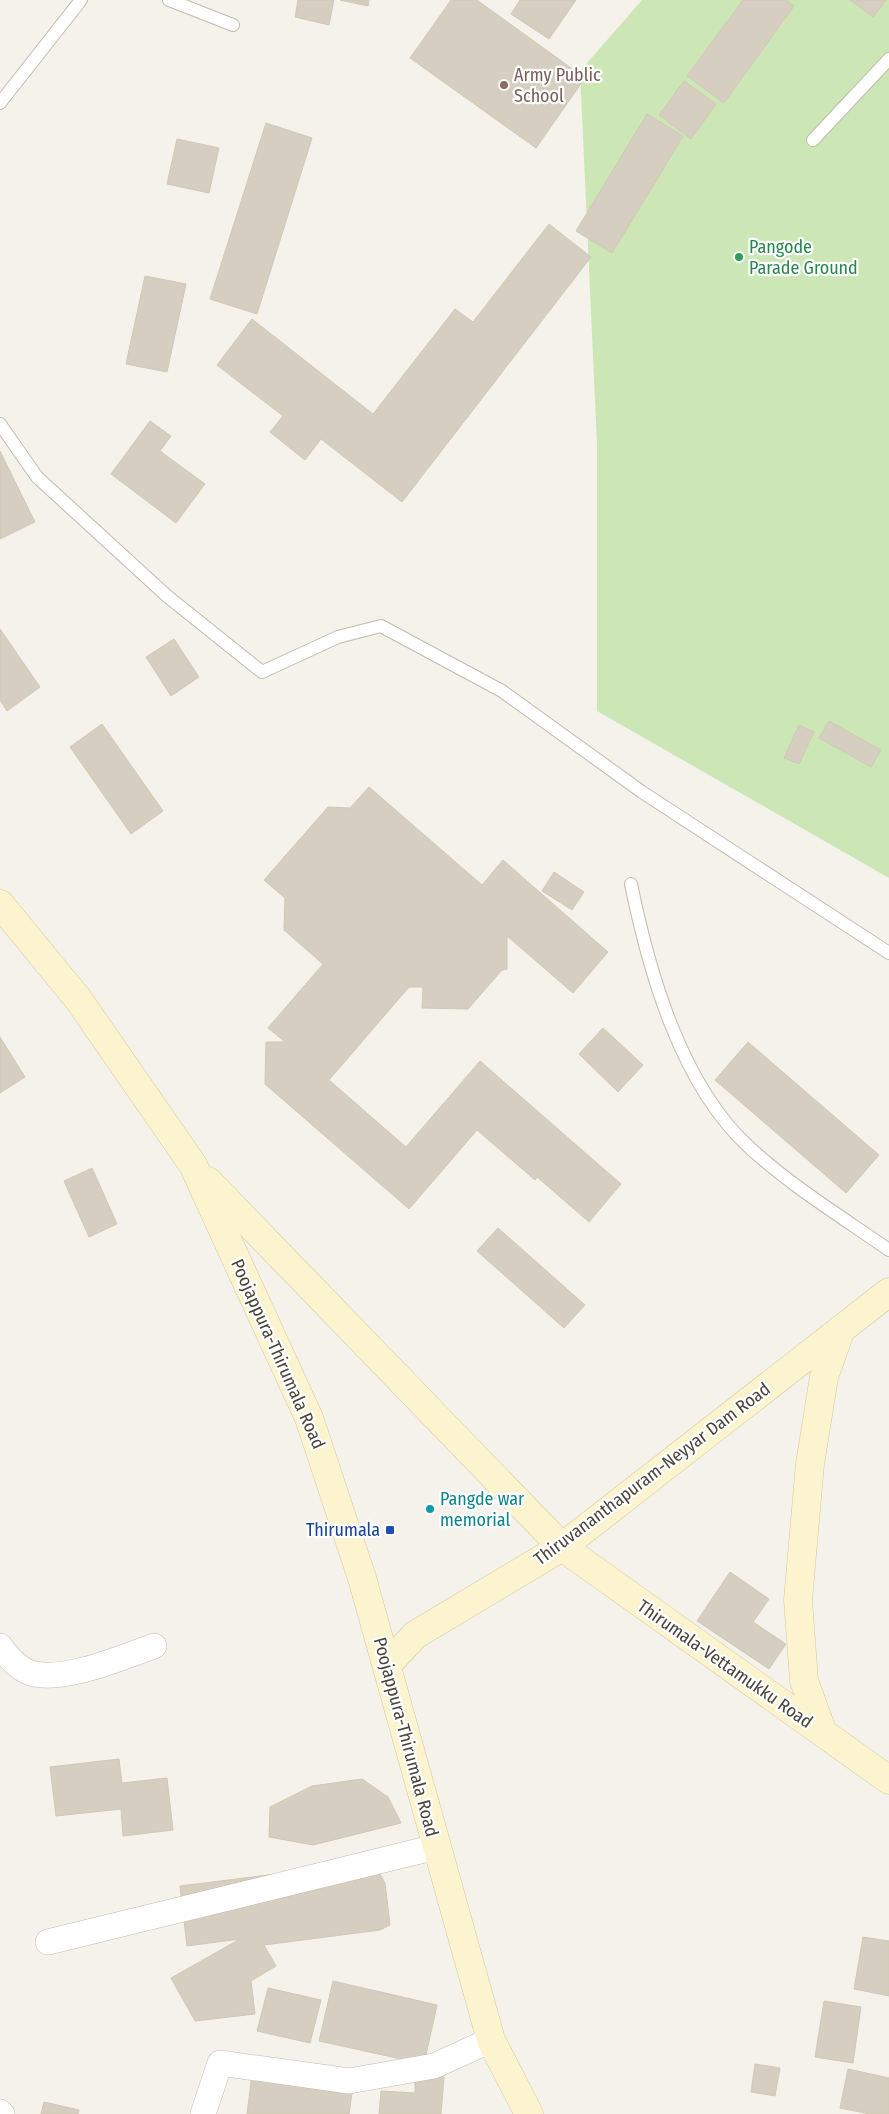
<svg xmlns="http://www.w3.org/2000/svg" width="889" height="2114" font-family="'Fira Sans Condensed',sans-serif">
	<rect width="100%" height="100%" fill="#f5f2eb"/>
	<path fill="#cde6b6" d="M642 0H889V878L597 711V444L580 71Z"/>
	<g fill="#d6cfc1" stroke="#d0c8b4">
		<path d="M298 0H334L329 25 295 17Z"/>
		<path d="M340 0H369L368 6Z"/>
		<path d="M451 0H477L585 78 536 148 410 58Z"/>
		<path d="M520 0H576L549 39 511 14Z"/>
		<path d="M743 0H786L794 6 724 103 687 76Z"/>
		<path d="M850 0H886L873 17Z"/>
		<path d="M684 81 716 104 691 139 659 115Z"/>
		<path d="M647 114 683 136 612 253 576 231Z"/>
		<path d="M266 123 312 138 257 314 210 299Z"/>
		<path d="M177 139 219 148 209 193 167 184Z"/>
		<path d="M549 224 591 257 402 502 321 439 305 460 270 432 283 416 217 365 252 319 373 414 455 309 473 322Z"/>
		<path d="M145 276 186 284 167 372 126 364Z"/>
		<path d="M150 421 171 436 160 451 205 484 176 523 111 474Z"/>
		<path d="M0 451 35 522 0 539Z"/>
		<path d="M0 629 40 687 7 711 0 700Z"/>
		<path d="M174 639 199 677 171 696 146 657Z"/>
		<path d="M829 721 881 750 871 767 819 738Z"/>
		<path d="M102 724 163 811 131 834 70 747Z"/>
		<path d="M799 725 814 732 799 764 784 758Z"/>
		<path d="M369 787 482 885 503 860 608 952 573 993 507 936V969L502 970 468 1009 422 1008 423 987H409L329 1080 406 1147 480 1061 621 1184 589 1222 537 1177 535 1180 477 1130 409 1209 265 1084 266 1042H285L268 1028 323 964 284 930 285 898 264 880 328 807 350 808Z"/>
		<path d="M554 872 584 892 572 910 542 891Z"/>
		<path d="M603 1028 643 1065 618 1092 579 1054Z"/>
		<path d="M0 1037 25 1077 0 1093Z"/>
		<path d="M748 1042 879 1155 846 1193 715 1080Z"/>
		<path d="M92 1168 117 1224 89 1237 64 1181Z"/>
		<path d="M498 1228 585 1305 564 1328 477 1251Z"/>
		<path d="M730 1572 769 1599 753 1622 786 1644 769 1669 697 1621Z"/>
		<path d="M119 1759 122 1783 167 1778 173 1830 123 1836 121 1809 56 1816 50 1767Z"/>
		<path d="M362 1779 388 1797 401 1823 313 1845 269 1837 270 1807 312 1786Z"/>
		<path d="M373 1862 385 1883 390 1925 380 1930 264 1945 276 1966 251 1981 255 2014 195 2021 171 1978 240 1939 187 1946 180 1886Z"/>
		<path d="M863 1937 889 1941V1996L854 1989Z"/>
		<path d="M333 1981 437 2005 424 2064 319 2041Z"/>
		<path d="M268 1988 321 2000 310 2043 257 2031Z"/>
		<path d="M824 2001 861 2007 853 2063 815 2057Z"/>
		<path d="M755 2064 780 2068 775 2096 751 2092Z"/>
		<path d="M848 2069 889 2078V2114H870L840 2108Z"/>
		<path d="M252 2074 353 2086 349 2114H247Z"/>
		<path d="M415 2075 444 2077 441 2114H379L381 2091 415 2093Z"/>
		<path d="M44 2102 79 2110 78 2114H41Z"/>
	</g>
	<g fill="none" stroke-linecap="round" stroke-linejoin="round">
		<defs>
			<g id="lane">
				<path d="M169 0 233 25"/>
				<path d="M0 103 81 0"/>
				<path d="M813 140 889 59"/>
				<path d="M0 424 37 477 167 596 262 672 338 637 381 626 502 691 642 792 889 953"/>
				<path d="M631 884C649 972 681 1085 749 1147 791 1186 842 1217 889 1250"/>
			</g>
			<g id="street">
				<path d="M0 1646C8 1657 18 1669 31 1673 63 1683 123 1657 154 1646"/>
				<path d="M48 1942 436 1847"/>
				<path d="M0 2112 2 2114"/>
				<path d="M203 2114 220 2063 349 2081 434 2066 491 2040"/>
			</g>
			<g id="secondary">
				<path d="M0 904 78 999 193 1165 309 1418 362 1578 491 2040 529 2114"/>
				<path d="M208 1181 562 1547 889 1780"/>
				<path d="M387 1665 415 1635 562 1547 889 1292"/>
				<path d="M823 1733 804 1681 798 1600 810 1464 824 1377 841 1329"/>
			</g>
		</defs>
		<use href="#lane" stroke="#c0bbae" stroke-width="14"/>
		<use href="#street" stroke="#c0bbae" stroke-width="26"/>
		<use href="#secondary" stroke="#d1c89d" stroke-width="29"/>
		<use href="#lane" stroke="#fff" stroke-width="12"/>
		<use href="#street" stroke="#fff" stroke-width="25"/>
		<use href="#secondary" stroke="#fcf4ce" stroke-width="28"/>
	</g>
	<circle fill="#8d6e63" stroke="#fff" stroke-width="2" cx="504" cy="85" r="5"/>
	<circle fill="#2e9e5b" stroke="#fff" stroke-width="2" cx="739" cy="257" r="5"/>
	<circle fill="#0f9aa8" stroke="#fff" stroke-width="2" cx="430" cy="1509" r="5"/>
	<rect fill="#1a4fb4" stroke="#fff" stroke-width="2" x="385" y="1525" width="10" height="10" rx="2.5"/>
	<g text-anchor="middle" stroke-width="4.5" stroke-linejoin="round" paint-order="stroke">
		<g font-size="18" fill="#785e54" stroke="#fff" text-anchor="start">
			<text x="514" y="81">Army Public<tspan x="514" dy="21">School</tspan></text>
		</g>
		<g font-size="18" fill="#27864d" stroke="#fff" text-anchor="start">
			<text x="749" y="253">Pangode<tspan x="749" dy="21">Parade Ground</tspan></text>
		</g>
		<g font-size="18" fill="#494439" stroke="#fff">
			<text transform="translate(278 1354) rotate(66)" y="6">Poojappura-Thirumala Road</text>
			<text transform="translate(652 1474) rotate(-37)" y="6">Thiruvananthapuram-Neyyar Dam Road</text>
			<text transform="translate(725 1664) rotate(35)" y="6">Thirumala-Vettamukku Road</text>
			<text transform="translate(406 1737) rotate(75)" y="6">Poojappura-Thirumala Road</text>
		</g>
		<g font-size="18" fill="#0d838f" stroke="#fff" text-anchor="start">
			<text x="440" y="1505">Pangde war<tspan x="440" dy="21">memorial</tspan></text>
		</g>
		<g font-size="18" fill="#164399" stroke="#fff" text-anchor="end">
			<text x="380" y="1536">Thirumala</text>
		</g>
	</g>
</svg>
